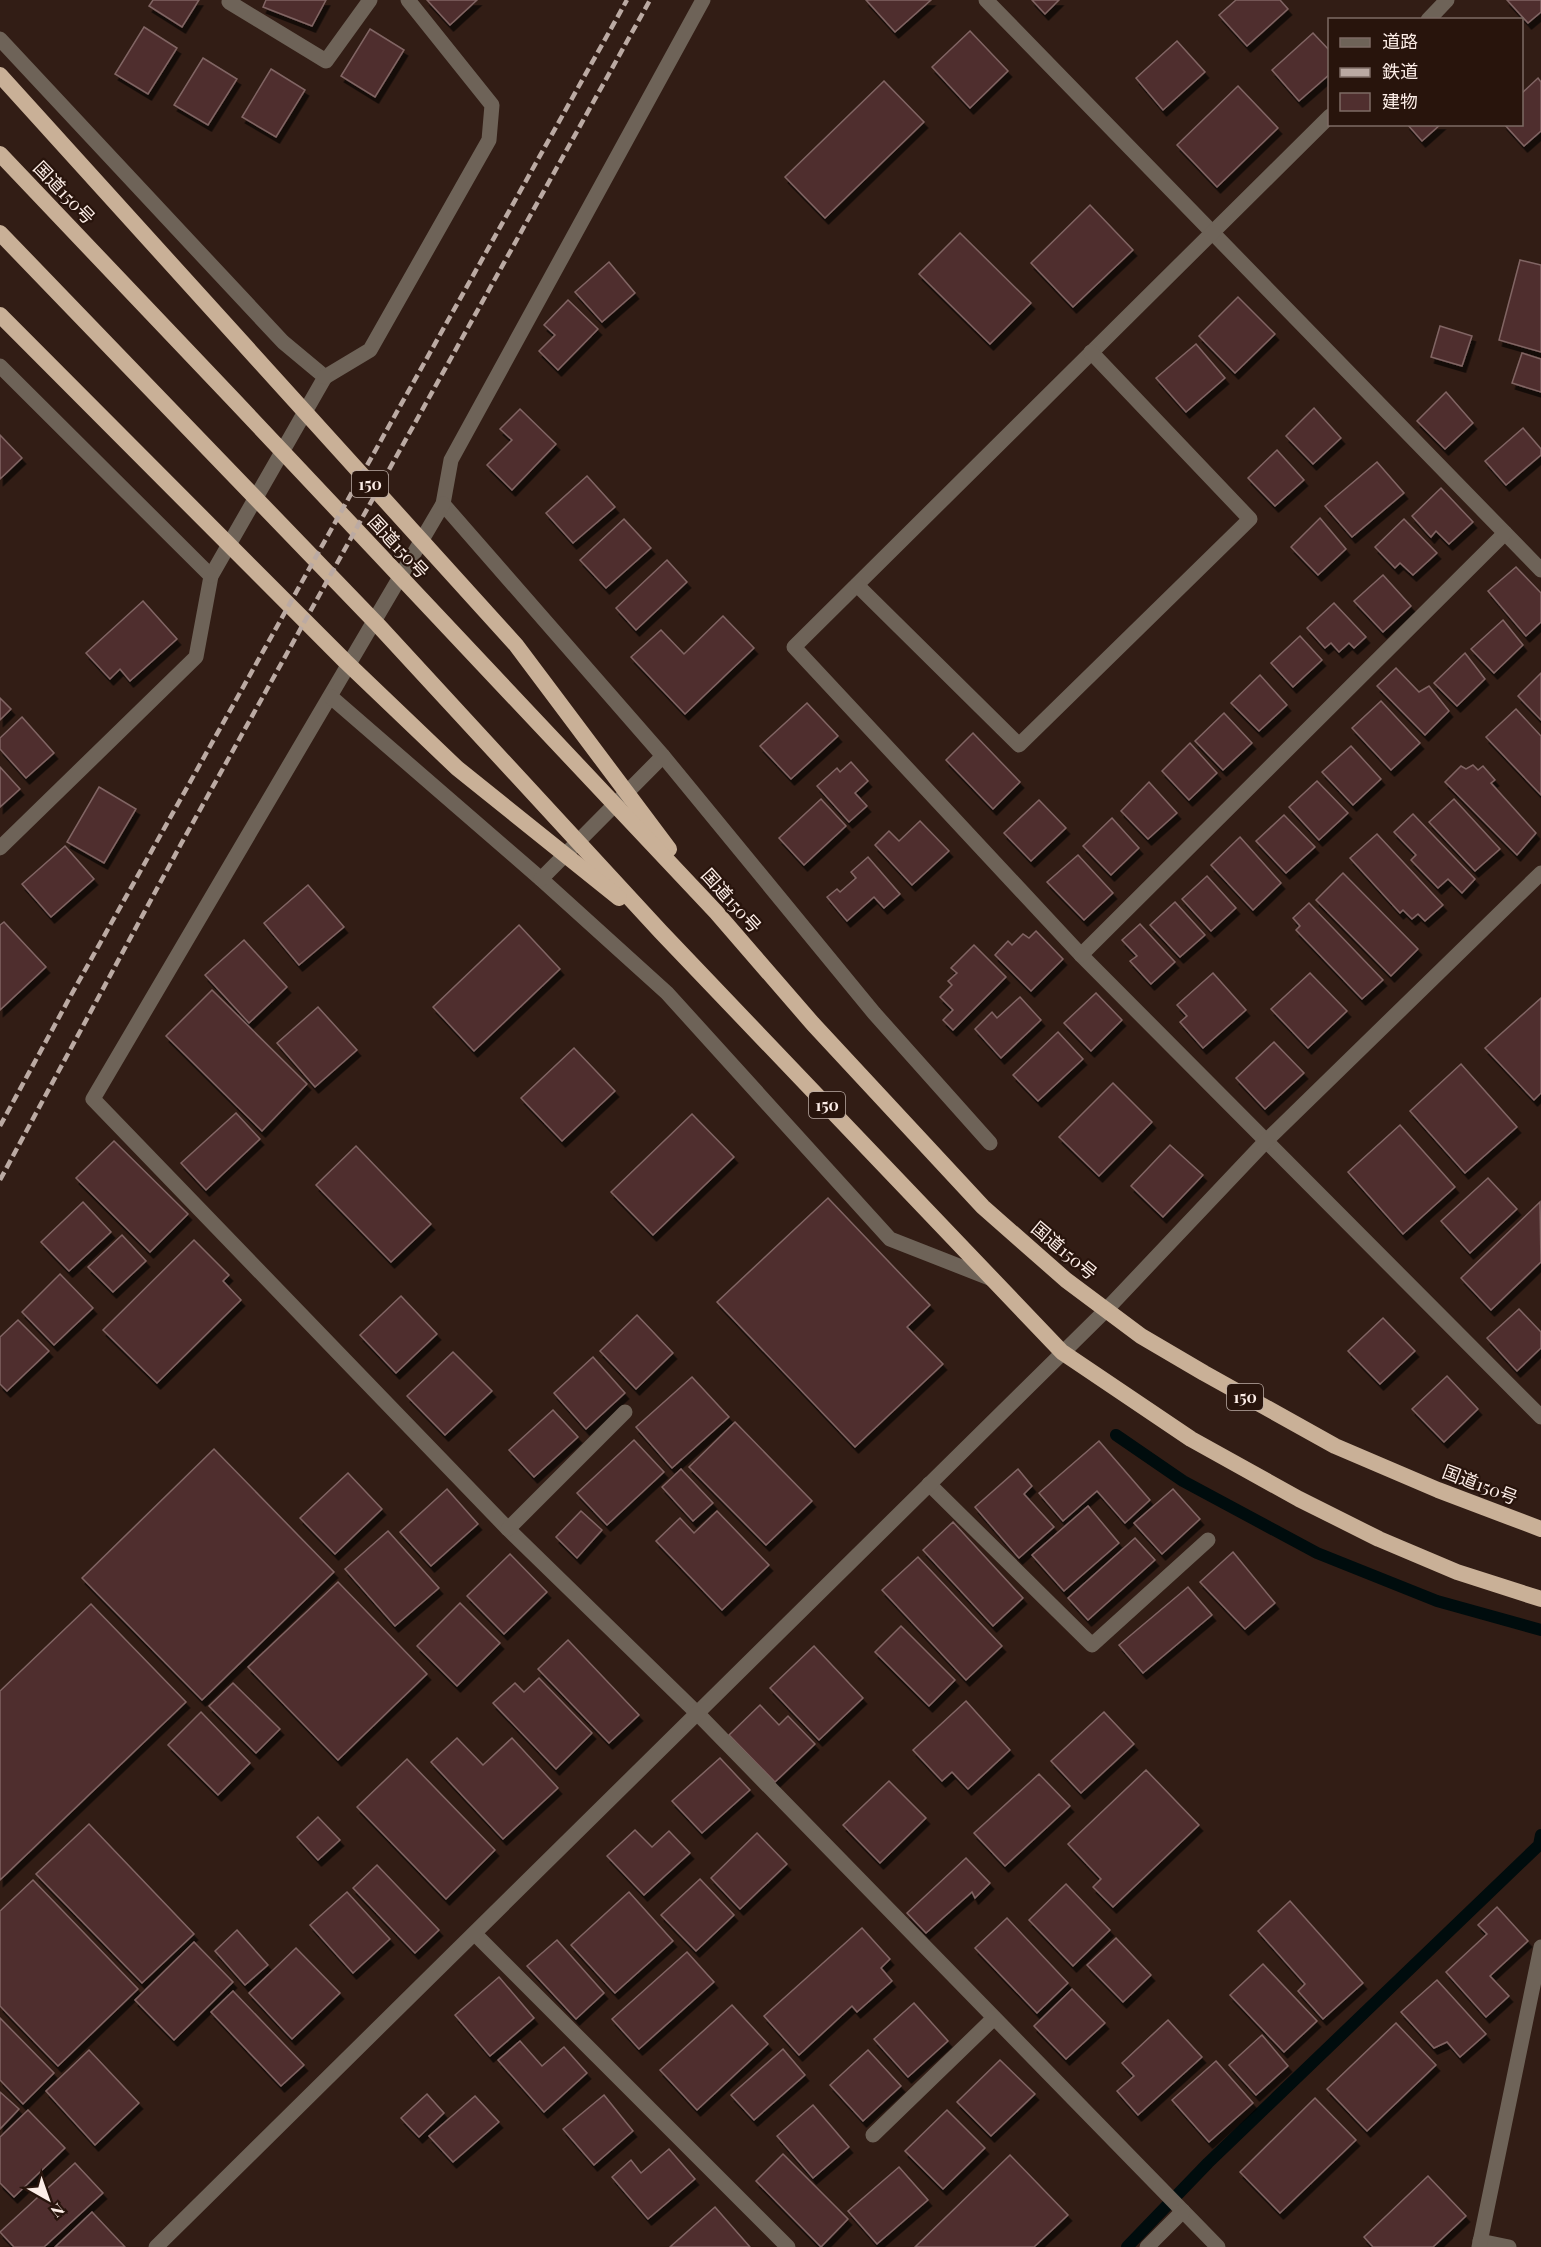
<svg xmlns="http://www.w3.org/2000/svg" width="1541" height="2247" font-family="'Playfair Display','Noto Sans JP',serif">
	<defs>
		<filter id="shadow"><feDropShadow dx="3.5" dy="6" stdDeviation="0" flood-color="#0009"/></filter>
	</defs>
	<rect width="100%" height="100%" fill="#321d15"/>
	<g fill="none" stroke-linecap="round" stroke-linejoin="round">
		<g stroke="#000c0d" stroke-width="12">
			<path d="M1116 1435 1183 1481 1317 1553 1437 1601 1541 1630"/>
			<path d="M1127 2247 1208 2163 1539 1845 1541 1835"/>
		</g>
	</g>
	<g fill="#502f2f" stroke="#816564" stroke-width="1.5" filter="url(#shadow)">
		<path d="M153 0H199L182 27 149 6Z"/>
		<path d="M266 0H326L312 26 263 7Z"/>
		<path d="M427 0H477L450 25Z"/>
		<path d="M866 0H931L895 32Z"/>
		<path d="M1032 0H1059L1045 14Z"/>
		<path d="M1236 0H1280L1288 9 1247 46 1219 15Z"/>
		<path d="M1507 0H1541V12L1528 23Z"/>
		<path d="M144 27 177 48 148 94 115 74Z"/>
		<path d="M370 29 404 50 375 97 341 76Z"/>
		<path d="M970 31 1008 71 970 108 932 67Z"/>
		<path d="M1313 33 1330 51V74L1299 101 1272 70Z"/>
		<path d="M1177 41 1205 72 1163 110 1136 78Z"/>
		<path d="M203 58 237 79 208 125 174 105Z"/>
		<path d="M271 69 305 90 276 137 242 117Z"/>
		<path d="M1538 78 1541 82V131L1524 146 1504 124H1522V93Z"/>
		<path d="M884 81 924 122 825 218 785 177Z"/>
		<path d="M1238 86 1278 128 1217 187 1177 145Z"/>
		<path d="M1407 124H1441L1422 141Z"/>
		<path d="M1090 205 1133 250 1073 307 1031 263Z"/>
		<path d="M960 233 1031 303 990 344 919 274Z"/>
		<path d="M1520 260 1541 265V352L1499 340Z"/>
		<path d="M609 262 635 293 602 322 575 292Z"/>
		<path d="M1238 297 1275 334 1235 373 1199 336Z"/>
		<path d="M568 300 598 329 558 370 539 351 555 335 544 325Z"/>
		<path d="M1440 326 1472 336 1462 366 1431 357Z"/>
		<path d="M1196 344 1225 378 1186 412 1156 378Z"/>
		<path d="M1522 353 1541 359V392L1512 383Z"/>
		<path d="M1446 392 1473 423 1445 449 1417 421Z"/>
		<path d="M1314 408 1341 438 1313 464 1286 436Z"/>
		<path d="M520 409 556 444 512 490 487 465 512 440 500 429Z"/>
		<path d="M1523 428 1541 449V455L1506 485 1485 461Z"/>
		<path d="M0 435 22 458 0 479Z"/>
		<path d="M1277 450 1304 480 1275 506 1248 478Z"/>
		<path d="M1377 462 1404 493 1352 537 1325 506Z"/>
		<path d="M587 476 615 507 573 543 546 513Z"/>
		<path d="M1441 488 1473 522 1449 544 1436 531 1431 537 1412 516Z"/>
		<path d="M1320 518 1346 549 1318 575 1291 547Z"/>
		<path d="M624 519 651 548 606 588 580 560Z"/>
		<path d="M1404 519 1437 553 1413 575 1400 563 1395 568 1375 547Z"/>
		<path d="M667 560 687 582 636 630 616 608Z"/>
		<path d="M1516 567 1541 593V622L1526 636 1488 591Z"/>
		<path d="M1383 575 1411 606 1383 632 1354 601Z"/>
		<path d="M143 601 177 639 130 681 120 669 110 679 86 653Z"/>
		<path d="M1334 603 1366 637 1354 648 1349 643 1339 652 1331 643 1325 648 1307 628Z"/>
		<path d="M723 616 754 648 685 714 631 657 661 630 684 654Z"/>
		<path d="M1503 620 1523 645 1494 673 1471 649Z"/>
		<path d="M1300 636 1322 660 1293 687 1271 663Z"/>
		<path d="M1465 653 1485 679 1457 706 1434 683Z"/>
		<path d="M1396 668 1419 692 1429 686 1449 711 1425 735 1377 686Z"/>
		<path d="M1541 673V720L1518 696Z"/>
		<path d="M1260 675 1287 705 1259 731 1231 703Z"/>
		<path d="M0 698 11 709 0 720Z"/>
		<path d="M1381 701 1420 743 1391 770 1352 728Z"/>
		<path d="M807 703 838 736 791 779 760 746Z"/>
		<path d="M1516 709 1541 736V795L1486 737Z"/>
		<path d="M1224 713 1252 743 1223 770 1195 741Z"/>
		<path d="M22 717 54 753 26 778 0 749V738Z"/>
		<path d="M973 733 1020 782 993 809 946 760Z"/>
		<path d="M1190 743 1217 773 1189 800 1162 771Z"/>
		<path d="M1351 746 1381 779 1353 805 1322 772Z"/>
		<path d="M851 762 868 781 855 793 867 806 849 822 817 786 837 768 840 772Z"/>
		<path d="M1473 765 1478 770 1483 766 1495 780 1491 783 1536 833 1517 855 1445 782 1461 766 1466 769Z"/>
		<path d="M0 767 20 789 0 807Z"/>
		<path d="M1317 781 1348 813 1319 840 1289 807Z"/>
		<path d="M1149 782 1177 813 1148 839 1121 811Z"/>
		<path d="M99 787 136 809 104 863 67 842Z"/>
		<path d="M821 799 846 826 804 865 779 838Z"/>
		<path d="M1454 799 1500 849 1475 871 1429 822Z"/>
		<path d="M1039 800 1066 828 1031 861 1004 833Z"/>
		<path d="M1413 814 1475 879 1462 893 1448 879 1438 888 1411 860 1416 855 1394 832Z"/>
		<path d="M1284 815 1315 847 1286 873 1256 841Z"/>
		<path d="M1112 818 1139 848 1111 875 1083 846Z"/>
		<path d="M920 821 949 851 912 885 875 845 889 831 899 841Z"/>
		<path d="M1377 834 1443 905 1425 921 1418 914 1412 919 1403 910 1400 913 1350 858Z"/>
		<path d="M1240 837 1281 883 1253 910 1211 865Z"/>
		<path d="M65 846 94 879 51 917 22 884Z"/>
		<path d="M1078 855 1113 893 1084 920 1047 882Z"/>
		<path d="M868 857 900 894 884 908 874 897 847 921 827 897 837 889 840 892 856 878 851 872Z"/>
		<path d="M1343 873 1418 949 1391 976 1316 900Z"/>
		<path d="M1207 876 1236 908 1211 931 1182 899Z"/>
		<path d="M308 885 344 927 299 965 264 923Z"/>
		<path d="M1175 902 1205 935 1180 957 1150 925Z"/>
		<path d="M1309 903 1383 980 1362 999 1296 930 1300 926 1293 918Z"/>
		<path d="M4 922 46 967 0 1010V925Z"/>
		<path d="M1140 924 1175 962 1151 984 1130 961 1137 956 1122 940Z"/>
		<path d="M519 925 560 969 474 1051 433 1007Z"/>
		<path d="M1036 931 1063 959 1031 991 995 955 1008 941 1012 945 1023 934 1029 938Z"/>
		<path d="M244 940 287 987 249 1023 205 975Z"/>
		<path d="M974 945 1006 977 953 1030 943 1020 953 1010 940 997 952 985 948 981 957 973 951 968Z"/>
		<path d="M1213 973 1246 1010 1203 1048 1180 1022 1187 1016 1177 1005Z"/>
		<path d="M1310 973 1347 1011 1308 1048 1271 1009Z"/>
		<path d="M212 990 307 1084 262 1131 166 1036Z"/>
		<path d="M1096 993 1122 1020 1091 1051 1064 1023Z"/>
		<path d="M1020 997 1041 1020 1001 1058 975 1029 992 1012 997 1018Z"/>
		<path d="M1541 998V1093L1534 1100 1485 1048Z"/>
		<path d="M318 1007 357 1050 315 1087 277 1043Z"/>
		<path d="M1058 1032 1083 1059 1038 1101 1013 1075Z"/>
		<path d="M1274 1042 1304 1073 1265 1109 1236 1078Z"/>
		<path d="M574 1048 615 1091 562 1141 521 1098Z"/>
		<path d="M1461 1064 1517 1127 1465 1173 1410 1111Z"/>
		<path d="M1113 1083 1152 1122 1099 1176 1059 1137Z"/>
		<path d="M236 1113 260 1139 206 1190 181 1163Z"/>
		<path d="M692 1114 734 1157 653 1235 611 1192Z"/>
		<path d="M1400 1125 1455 1187 1403 1234 1348 1172Z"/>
		<path d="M114 1141 188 1214 150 1252 76 1178Z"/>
		<path d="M1170 1145 1203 1175 1163 1217 1131 1186Z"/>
		<path d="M356 1146 431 1224 391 1262 316 1185Z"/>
		<path d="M1488 1178 1517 1209 1470 1253 1441 1221Z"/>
		<path d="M828 1198 930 1305 907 1327 943 1364 855 1447 717 1302Z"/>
		<path d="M83 1202 111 1232 69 1271 41 1242Z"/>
		<path d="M1540 1202 1541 1262 1491 1310 1461 1278Z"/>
		<path d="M122 1235 146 1261 113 1292 88 1267Z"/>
		<path d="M194 1240 229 1275 223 1281 241 1300 157 1383 103 1330Z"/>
		<path d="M60 1274 93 1308 54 1345 22 1312Z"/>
		<path d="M401 1296 437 1334 396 1373 360 1335Z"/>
		<path d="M1519 1309 1541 1332V1348L1517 1371 1487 1338Z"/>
		<path d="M637 1315 673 1353 636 1389 600 1351Z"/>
		<path d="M1383 1318 1415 1351 1380 1384 1348 1351Z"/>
		<path d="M18 1320 49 1351 7 1391 0 1384V1337Z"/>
		<path d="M453 1352 492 1391 445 1435 407 1396Z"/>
		<path d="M593 1357 625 1393 586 1429 554 1393Z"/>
		<path d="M1447 1376 1478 1409 1444 1442 1412 1409Z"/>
		<path d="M692 1377 729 1417 672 1468 636 1427Z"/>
		<path d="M553 1410 578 1437 534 1477 509 1450Z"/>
		<path d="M735 1422 812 1501 766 1545 689 1467Z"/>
		<path d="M634 1440 664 1472 607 1525 577 1493Z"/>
		<path d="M1099 1441 1150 1500 1125 1523 1097 1491 1063 1521 1039 1493Z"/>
		<path d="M214 1449 334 1572 202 1700 82 1578Z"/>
		<path d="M681 1469 713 1503 693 1521 662 1487Z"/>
		<path d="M1018 1469 1032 1486 1024 1494 1054 1527 1019 1558 975 1507Z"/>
		<path d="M348 1473 382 1509 335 1554 300 1518Z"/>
		<path d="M447 1489 478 1524 431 1566 400 1532Z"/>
		<path d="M1173 1489 1200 1519 1162 1554 1134 1523Z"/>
		<path d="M1088 1506 1119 1543 1064 1591 1032 1555Z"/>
		<path d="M581 1511 602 1530 577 1558 556 1537Z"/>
		<path d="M717 1511 769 1565 722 1610 656 1541 680 1518 694 1533Z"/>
		<path d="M953 1522 1023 1598 993 1626 923 1550Z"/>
		<path d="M388 1531 439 1588 395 1626 345 1569Z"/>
		<path d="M1135 1538 1155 1560 1088 1620 1068 1598Z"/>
		<path d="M1233 1552 1275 1603 1245 1629 1200 1582Z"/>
		<path d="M510 1554 547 1592 504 1634 467 1596Z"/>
		<path d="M918 1557 1002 1646 966 1680 882 1590Z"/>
		<path d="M338 1582 427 1674 338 1760 248 1667Z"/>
		<path d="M1188 1587 1212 1615 1143 1673 1119 1645Z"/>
		<path d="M460 1603 500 1643 457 1686 417 1646Z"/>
		<path d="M91 1604 186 1702 0 1880V1691Z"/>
		<path d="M901 1626 955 1680 929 1706 875 1652Z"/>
		<path d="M568 1640 639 1715 609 1743 538 1669Z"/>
		<path d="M814 1646 863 1698 819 1740 770 1688Z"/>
		<path d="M539 1678 592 1733 556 1769 493 1703 515 1683 524 1692Z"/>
		<path d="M233 1683 280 1729 256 1753 209 1706Z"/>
		<path d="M966 1701 1010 1750 968 1789 952 1772 942 1781 913 1750Z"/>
		<path d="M760 1705 779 1725 788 1716 815 1744 775 1782 729 1735Z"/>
		<path d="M201 1712 250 1763 218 1795 168 1745Z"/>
		<path d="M1104 1712 1134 1744 1081 1793 1051 1761Z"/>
		<path d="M457 1738 483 1765 512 1738 558 1788 503 1839 431 1762Z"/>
		<path d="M720 1758 750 1790 702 1833 672 1801Z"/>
		<path d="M407 1759 495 1850 446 1899 357 1807Z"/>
		<path d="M1146 1770 1199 1825 1113 1907 1093 1887 1101 1879 1068 1844Z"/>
		<path d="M1039 1774 1070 1806 1005 1866 974 1833Z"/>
		<path d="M889 1781 926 1818 880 1863 843 1825Z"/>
		<path d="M318 1817 340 1840 318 1860 297 1837Z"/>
		<path d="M89 1824 194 1934 142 1983 36 1874Z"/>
		<path d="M635 1830 652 1847 669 1831 690 1853 644 1895 607 1856Z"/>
		<path d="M757 1833 787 1864 740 1909 711 1878Z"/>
		<path d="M966 1858 990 1883 975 1898 972 1892 926 1933 907 1913Z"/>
		<path d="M377 1865 439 1930 415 1953 353 1888Z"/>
		<path d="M700 1879 734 1915 696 1951 661 1915Z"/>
		<path d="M33 1880 138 1989 58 2066 0 2006V1911Z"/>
		<path d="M1066 1884 1110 1930 1073 1966 1029 1920Z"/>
		<path d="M347 1892 390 1939 353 1973 310 1925Z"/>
		<path d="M629 1892 673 1941 615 1993 571 1945Z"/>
		<path d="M1290 1901 1363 1983 1323 2019 1298 1991 1305 1984 1258 1931Z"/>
		<path d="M1497 1907 1528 1941 1490 1976 1509 1996 1486 2017 1446 1972 1487 1934 1478 1925Z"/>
		<path d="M1007 1918 1068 1983 1037 2013 975 1948Z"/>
		<path d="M862 1928 890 1959 881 1968 892 1981 857 2012 852 2006 799 2055 764 2016Z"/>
		<path d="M237 1930 268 1965 245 1985 215 1951Z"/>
		<path d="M1116 1938 1151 1975 1123 2002 1087 1965Z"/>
		<path d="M557 1940 604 1993 576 2019 527 1966Z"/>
		<path d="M194 1942 233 1982 174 2040 135 2000Z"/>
		<path d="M296 1948 340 1993 292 2039 249 1993Z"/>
		<path d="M687 1952 714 1982 639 2049 612 2019Z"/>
		<path d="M1263 1964 1317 2021 1284 2052 1230 1995Z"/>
		<path d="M499 1977 534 2018 490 2056 455 2015Z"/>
		<path d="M1437 1980 1486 2034 1460 2057 1447 2042 1434 2048 1401 2012Z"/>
		<path d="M1072 1989 1105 2023 1066 2059 1034 2026Z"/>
		<path d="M233 1991 304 2065 281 2086 211 2012Z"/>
		<path d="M914 2003 948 2041 908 2077 874 2039Z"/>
		<path d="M732 2005 768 2044 697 2110 660 2070Z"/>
		<path d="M0 2018 54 2073 23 2104 0 2080Z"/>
		<path d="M1168 2020 1202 2057 1138 2115 1117 2091 1134 2076 1122 2063Z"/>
		<path d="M1396 2023 1436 2065 1367 2131 1327 2089Z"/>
		<path d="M1262 2035 1288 2066 1256 2095 1229 2065Z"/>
		<path d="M520 2041 542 2066 564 2047 587 2073 544 2112 498 2060Z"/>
		<path d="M783 2049 805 2075 754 2120 731 2095Z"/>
		<path d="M89 2050 139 2103 95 2145 46 2091Z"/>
		<path d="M868 2050 901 2086 863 2121 830 2085Z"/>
		<path d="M1000 2060 1035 2094 991 2136 957 2102Z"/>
		<path d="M1216 2061 1253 2103 1209 2142 1172 2100Z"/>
		<path d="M0 2092 19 2109 0 2129Z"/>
		<path d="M427 2094 444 2113 419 2137 401 2118Z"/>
		<path d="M604 2095 633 2131 594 2165 563 2129Z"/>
		<path d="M475 2096 499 2122 453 2162 429 2136Z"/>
		<path d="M1315 2098 1356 2140 1280 2213 1240 2172Z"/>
		<path d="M813 2105 849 2147 813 2178 777 2136Z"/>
		<path d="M28 2110 65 2148 14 2197 0 2183V2137Z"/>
		<path d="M947 2110 985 2148 943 2189 905 2151Z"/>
		<path d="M669 2149 695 2179 648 2219 612 2177 631 2160 641 2173Z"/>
		<path d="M783 2154 848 2219 821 2247 756 2181Z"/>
		<path d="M1010 2155 1068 2215 1034 2247H915Z"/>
		<path d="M75 2163 103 2193 44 2247H14L0 2232Z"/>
		<path d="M899 2167 928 2200 877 2244 848 2211Z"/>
		<path d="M1428 2176 1466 2216 1433 2247H1373L1364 2237Z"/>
		<path d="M715 2207 750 2247H670Z"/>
		<path d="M92 2212 125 2247H55Z"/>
	</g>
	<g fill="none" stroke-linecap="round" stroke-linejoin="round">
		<g stroke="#6e6358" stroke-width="15">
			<path d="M230 0 229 2 326 61 370 0"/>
			<path d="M703 0 451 460 443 504 663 756 874 1013 990 1143"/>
			<path d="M986 0 1541 570"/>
			<path d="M1428 20 1447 0"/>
			<path d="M0 39 283 342 325 377 211 576 196 657 0 848"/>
			<path d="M1330 116 794 647 1081 955 1541 1417"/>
			<path d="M0 366 211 576"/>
			<path d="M325 377 370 350 489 140 492 105 408 0"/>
			<path d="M443 504 93 1099 508 1529 698 1714 1218 2247"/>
			<path d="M857 585 1019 745 1250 519 1091 352"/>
			<path d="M331 697 541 879 667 993 890 1239 992 1279"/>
			<path d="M541 879 663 756"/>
			<path d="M1081 955 1505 533"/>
			<path d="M929 1484 1092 1645 1208 1540"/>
			<path d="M508 1529 625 1412"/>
			<path d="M475 1934 788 2247"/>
			<path d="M873 2135 994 2018"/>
			<path d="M1480 2241 1509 2247"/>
			<path d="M156 2247 1106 1310"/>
			<path d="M1147 2247 1183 2211"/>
			<path d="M1479 2247 1541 1947"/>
		</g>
		<path stroke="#6e6358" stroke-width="15" d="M1106 1310 1266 1141 1541 873"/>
		<g stroke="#c9b097" stroke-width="16">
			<path d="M0 75 516 645 669 849"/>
			<path d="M0 154 233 399 716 912 813 1024 983 1207 1066 1280 1141 1336 1204 1373 1335 1446 1438 1490 1541 1529"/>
			<path d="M0 233 378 625 661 932 1062 1352 1191 1439 1299 1499 1379 1539 1457 1572 1541 1599"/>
			<path d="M0 315 345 661 457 768 619 898"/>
		</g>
		<g stroke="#bbaaa3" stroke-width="4.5" stroke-dasharray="9 4.5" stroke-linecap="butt">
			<path d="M0 1126 70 997 627 0"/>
			<path d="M0 1180 181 844 650 0"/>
		</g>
	</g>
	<g text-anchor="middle" stroke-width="4.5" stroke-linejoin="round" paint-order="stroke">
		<g fill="#28140c" stroke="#bcaca5" stroke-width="1.5">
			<rect x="352" y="471" width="36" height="26" rx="4.5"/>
			<rect x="809" y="1092" width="36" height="26" rx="4.5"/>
			<rect x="1227" y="1384" width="36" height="26" rx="4.5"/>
		</g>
		<g font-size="16" font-weight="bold" fill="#fcede7">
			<text x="370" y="490">150</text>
			<text x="827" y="1111">150</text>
			<text x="1245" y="1403">150</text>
		</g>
		<g font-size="18" fill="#fcede7" stroke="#28140c">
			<text transform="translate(64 193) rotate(46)" y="6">国道150号</text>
			<text transform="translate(398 547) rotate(47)" y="6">国道150号</text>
			<text transform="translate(731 901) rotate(48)" y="6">国道150号</text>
			<text transform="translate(1064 1251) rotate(40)" y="6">国道150号</text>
			<text transform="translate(1480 1485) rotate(21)" y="6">国道150号</text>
		</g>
	</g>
	<rect x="1328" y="18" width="195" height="108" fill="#28140c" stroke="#7d6b64" stroke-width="1.5"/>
	<rect x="1340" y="38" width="30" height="9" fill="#6e6358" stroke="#7d6b64" stroke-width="1.5"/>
	<text x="1382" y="48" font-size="18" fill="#fcede7">道路</text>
	<rect x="1340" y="68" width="30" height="9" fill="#bbaaa3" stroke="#7d6b64" stroke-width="1.5"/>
	<text x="1382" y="78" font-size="18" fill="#fcede7">鉄道</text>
	<rect x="1340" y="93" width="30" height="18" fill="#502f2f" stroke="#7d6b64" stroke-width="1.5"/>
	<text x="1382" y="108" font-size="18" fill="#fcede7">建物</text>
	<g transform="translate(48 2199) rotate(140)" stroke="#28140c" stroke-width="4.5" paint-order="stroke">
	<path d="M0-4.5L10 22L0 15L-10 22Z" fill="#fcede7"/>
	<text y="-9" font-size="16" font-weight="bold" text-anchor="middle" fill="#fcede7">N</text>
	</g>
</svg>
